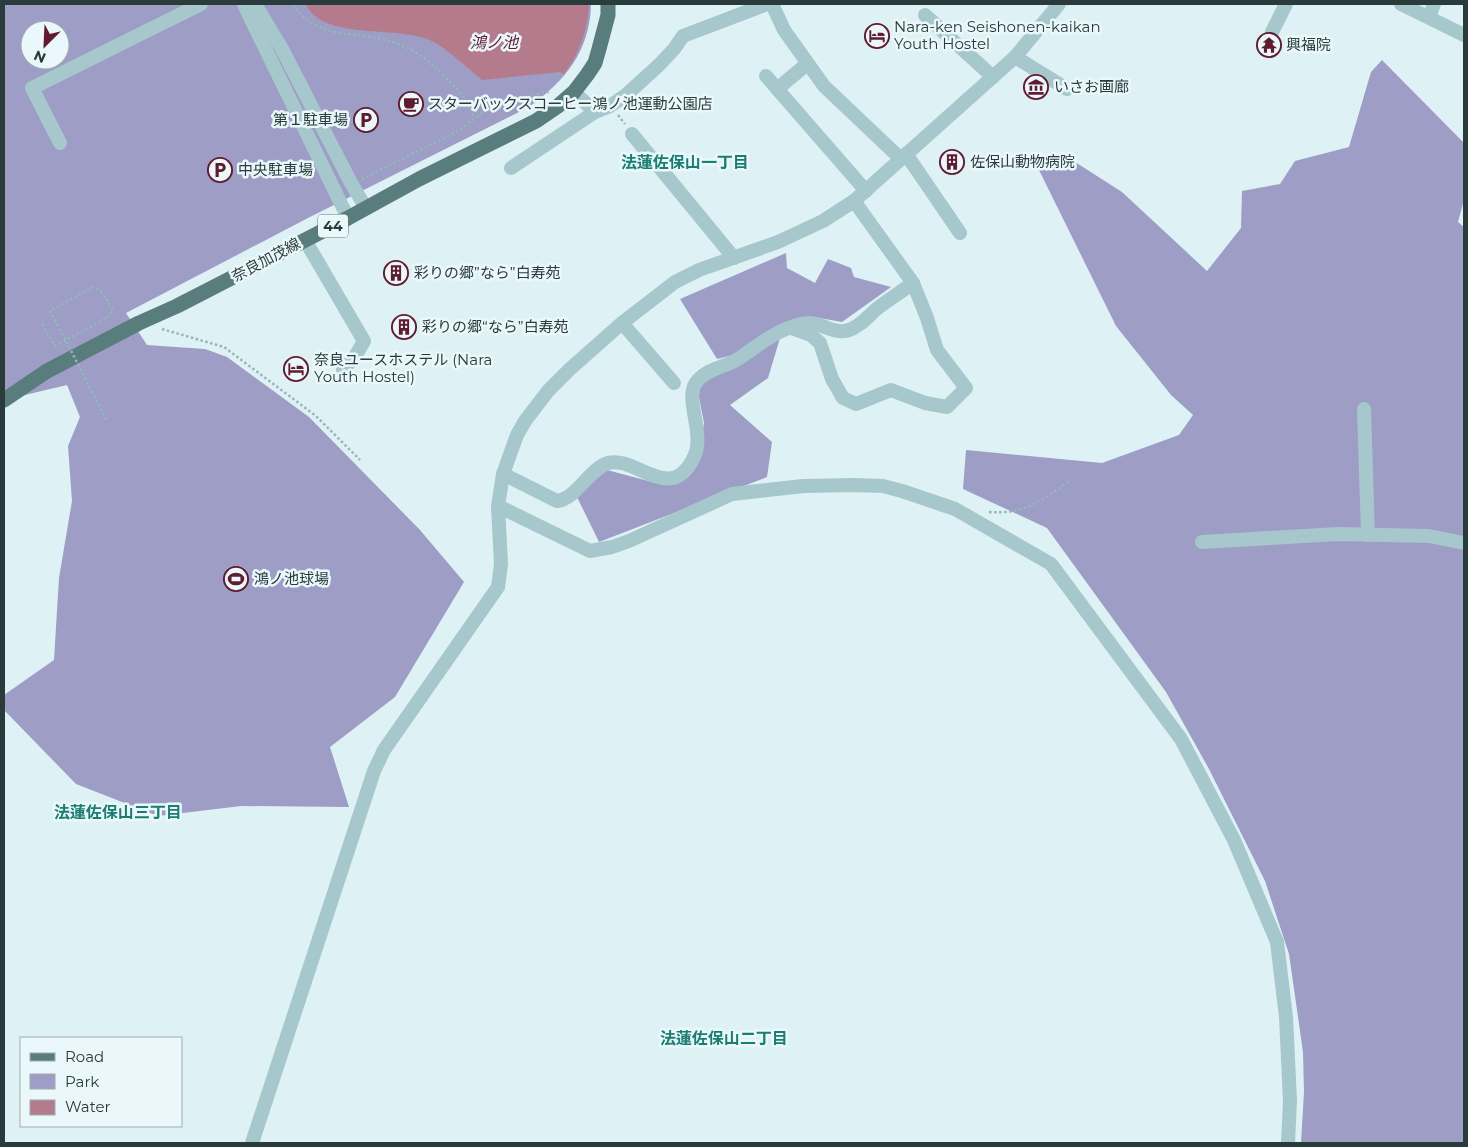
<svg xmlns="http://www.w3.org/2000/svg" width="1468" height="1147" font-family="Montserrat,'Noto Sans JP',sans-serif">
	<rect width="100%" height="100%" fill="#def1f4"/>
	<g fill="#9d9dc5" fill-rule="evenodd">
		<path d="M4 4H591C590 51 565 81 529 107L306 219 126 313 147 345 205 349 227 357 309 417 420 530 464 582 395 697 330 747 349 807 241 806 158 816 76 784 4 710V695L54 660 59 578 72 501 68 446 80 417 67 385 4 400ZM30 30H60V60H30Z"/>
		<path d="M1382 60 1464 143V200L1458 222 1464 227V1143H1301L1304 1092 1303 1052 1289 954 1265 881 1209 769 1166 692 1047 528 963 489 966 450 1102 463 1179 435 1193 415 1171 395 1116 326 1039 170 1061 153 1122 192 1207 271 1241 228 1242 191 1280 184 1295 161 1349 147 1371 72Z"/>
		<path d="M786 253 787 268 815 283 828 259 851 268 854 277 891 287 842 322 814 317 737 354 717 359 680 299Z"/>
		<path d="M780 338 768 378 730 405 772 442 767 477 599 542 576 495 607 470 656 483 696 467 704 423 698 392 700 384Z"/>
	</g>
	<path fill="#b47b8d" d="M306 4H589C588 30 579 54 564 74L560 72 482 80C467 68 451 52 434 42 401 24 322 42 306 4Z"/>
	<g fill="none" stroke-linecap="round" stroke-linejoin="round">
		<g stroke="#93b7ba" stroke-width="2.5" stroke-dasharray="2.5 2.5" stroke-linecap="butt">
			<path d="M294 4C296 11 300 14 305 18 331 40 363 31 393 42 416 50 429 61 446 78 459 90 469 101 474 118"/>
			<path d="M618 115 625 124"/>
			<path d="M362 179 460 130 482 113 544 92H551"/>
			<path d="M42 324 55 346 107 318 113 310 101 291 92 287 50 311 62 333"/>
			<path d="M162 329 224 347 316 416 360 460"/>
			<path d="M989 512C1025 515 1044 499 1071 480"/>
		</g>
		<g stroke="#a6c7cb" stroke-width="14">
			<path d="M244 4 247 11 348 218"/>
			<path d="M255 4 282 49 351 183 366 208"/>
			<path d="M772 4 784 30 824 86 901 159"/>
			<path d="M1401 4 1464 35"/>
			<path d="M925 15 993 77"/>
			<path d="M1429 17 1434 4"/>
			<path d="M1272 32 1286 4"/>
			<path d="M1015 57 1067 89"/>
			<path d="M766 76 866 191"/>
			<path d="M777 89 807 64"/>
			<path d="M574 92 595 112 610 106 626 95 659 65 674 49 683 36 767 4"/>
			<path d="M632 134 734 258"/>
			<path d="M60 143 32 88 201 4"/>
			<path d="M906 154 960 233"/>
			<path d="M511 168 595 112"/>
			<path d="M305 240 364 341 356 355 343 370"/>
			<path d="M622 323 674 383"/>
			<path d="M791 328 811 335 820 343 832 379 843 398 856 404 891 390 925 403 947 407 966 388 937 350 927 318 913 283 854 201"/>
			<path d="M1364 409 1368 535"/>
			<path d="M503 474 557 501C576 499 589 469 608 463 635 455 671 506 694 457 706 433 682 396 698 380 709 368 725 367 738 359 759 345 782 325 809 323 823 323 833 335 849 330 861 326 869 315 879 307 890 299 902 291 913 283"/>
			<path d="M498 506 590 551 612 547 629 541 732 494 803 486 853 485 883 486 902 491 955 509 1051 564 1181 739 1234 840 1277 942 1286 1017 1290 1101 1288 1143"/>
			<path d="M1202 542 1338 534 1429 536 1464 543"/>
			<path d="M252 1143 374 771 384 750 498 587 501 564 498 506 503 474 517 435 525 421 548 391 570 369 622 323 675 282 699 270 778 242 823 221 854 201 1015 57 1059 4"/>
		</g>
		<path stroke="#597d7d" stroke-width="15" d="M4 400 47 371 139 323 177 306 348 218 419 179 536 121 558 106 574 92 587 75 595 63 599 49 608 15V4"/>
		<path stroke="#93b7ba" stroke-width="2.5" stroke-dasharray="2.5 2.5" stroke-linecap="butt" d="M62 333 107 421"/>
	</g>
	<defs>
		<symbol id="hotel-ring" viewBox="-11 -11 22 22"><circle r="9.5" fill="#ebf8fb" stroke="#601b2f" stroke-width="1.5"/><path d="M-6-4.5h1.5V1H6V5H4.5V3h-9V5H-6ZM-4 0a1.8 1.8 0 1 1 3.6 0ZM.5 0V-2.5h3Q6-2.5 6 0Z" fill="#601b2f"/></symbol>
		<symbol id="temple-ring" viewBox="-11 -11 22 22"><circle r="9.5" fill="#ebf8fb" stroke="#601b2f" stroke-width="1.5"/><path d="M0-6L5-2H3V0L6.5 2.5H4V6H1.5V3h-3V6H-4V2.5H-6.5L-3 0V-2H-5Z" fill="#601b2f"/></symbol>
		<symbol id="museum-ring" viewBox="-11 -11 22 22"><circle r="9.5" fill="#ebf8fb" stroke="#601b2f" stroke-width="1.5"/><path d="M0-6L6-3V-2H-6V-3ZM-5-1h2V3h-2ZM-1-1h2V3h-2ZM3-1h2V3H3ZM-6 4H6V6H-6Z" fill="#601b2f"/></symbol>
		<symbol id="cafe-ring" viewBox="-11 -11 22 22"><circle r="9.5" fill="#ebf8fb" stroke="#601b2f" stroke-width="1.5"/><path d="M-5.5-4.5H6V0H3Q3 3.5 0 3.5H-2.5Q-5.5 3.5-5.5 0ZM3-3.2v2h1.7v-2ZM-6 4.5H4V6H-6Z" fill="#601b2f"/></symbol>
		<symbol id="parking-ring" viewBox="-11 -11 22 22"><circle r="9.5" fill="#ebf8fb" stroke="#601b2f" stroke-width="1.5"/><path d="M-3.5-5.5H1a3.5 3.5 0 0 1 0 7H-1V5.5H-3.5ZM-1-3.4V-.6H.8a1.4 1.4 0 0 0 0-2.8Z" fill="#601b2f"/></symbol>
		<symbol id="building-ring" viewBox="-11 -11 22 22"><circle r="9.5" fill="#ebf8fb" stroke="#601b2f" stroke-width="1.5"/><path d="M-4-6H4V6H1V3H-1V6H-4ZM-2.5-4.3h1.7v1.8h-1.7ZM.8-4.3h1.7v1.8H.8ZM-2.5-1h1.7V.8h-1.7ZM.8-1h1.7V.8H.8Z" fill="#601b2f"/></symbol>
		<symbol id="stadium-ring" viewBox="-11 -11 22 22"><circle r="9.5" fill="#ebf8fb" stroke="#601b2f" stroke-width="1.5"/><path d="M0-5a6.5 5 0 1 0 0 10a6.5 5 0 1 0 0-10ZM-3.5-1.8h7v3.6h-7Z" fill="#601b2f"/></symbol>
	</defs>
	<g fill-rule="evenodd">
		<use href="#hotel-ring" x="863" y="22" width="28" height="28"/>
		<use href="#temple-ring" x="1255" y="31" width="28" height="28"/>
		<use href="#museum-ring" x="1022" y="73" width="28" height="28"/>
		<use href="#cafe-ring" x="397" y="90" width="28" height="28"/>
		<use href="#parking-ring" x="352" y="106" width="28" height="28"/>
		<use href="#building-ring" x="938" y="148" width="28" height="28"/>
		<use href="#parking-ring" x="206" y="156" width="28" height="28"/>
		<use href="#building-ring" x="382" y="259" width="28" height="28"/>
		<use href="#building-ring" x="390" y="313" width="28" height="28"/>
		<use href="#hotel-ring" x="282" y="355" width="28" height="28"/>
		<use href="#stadium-ring" x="222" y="565" width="28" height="28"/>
	</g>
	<g text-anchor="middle" stroke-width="5" stroke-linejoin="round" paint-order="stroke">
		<rect fill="#ebf8fb" stroke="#637474" stroke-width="1" x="318" y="214.5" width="30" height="23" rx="4"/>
		<g font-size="14" font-weight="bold" fill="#293b3a">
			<text x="333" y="231">44</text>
		</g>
		<g font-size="15" fill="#293b3a" stroke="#ebf8fb" text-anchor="start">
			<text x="894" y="32">Nara-ken Seishonen-kaikan<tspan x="894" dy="17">Youth Hostel</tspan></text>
			<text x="1286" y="50">興福院</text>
			<text x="1054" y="92">いさお画廊</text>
			<text x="428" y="109">スターバックスコーヒー鴻ノ池運動公園店</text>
			<text x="348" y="125" text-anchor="end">第１駐車場</text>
			<text x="970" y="167">佐保山動物病院</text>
			<text x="238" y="175">中央駐車場</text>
			<text x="414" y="278">彩りの郷”なら”白寿苑</text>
			<text x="422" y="332">彩りの郷“なら”白寿苑</text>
			<text x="314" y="365">奈良ユースホステル (Nara<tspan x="314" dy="17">Youth Hostel)</tspan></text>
			<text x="254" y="584">鴻ノ池球場</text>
		</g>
		<g font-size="15" fill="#293b3a" stroke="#ebf8fb">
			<text transform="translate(266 260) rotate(-28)" y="5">奈良加茂線</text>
		</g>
		<g font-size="16" font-style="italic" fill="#601b2f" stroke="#ebf8fb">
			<text x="494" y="48">鴻ノ池</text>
		</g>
		<g font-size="16" font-weight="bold" fill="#1a7d71" stroke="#ebf8fb">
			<text x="685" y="168">法蓮佐保山一丁目</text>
			<text x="118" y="818">法蓮佐保山三丁目</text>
			<text x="724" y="1044">法蓮佐保山二丁目</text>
		</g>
	</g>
	<rect width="1468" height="1147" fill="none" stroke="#293b3a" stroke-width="10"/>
	<rect x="20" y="1037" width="162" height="90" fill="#ebf8fb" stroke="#9dacae"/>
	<rect x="30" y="1053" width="25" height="8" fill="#597d7d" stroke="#9dacae"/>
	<text x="65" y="1062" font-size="15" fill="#293b3a">Road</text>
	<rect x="30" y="1074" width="25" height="15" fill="#9d9dc5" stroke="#9dacae"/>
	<text x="65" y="1087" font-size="15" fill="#293b3a">Park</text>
	<rect x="30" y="1100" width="25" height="15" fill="#b47b8d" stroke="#9dacae"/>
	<text x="65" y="1112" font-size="15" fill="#293b3a">Water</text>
	<g transform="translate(45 45) rotate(204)"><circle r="24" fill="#ebf8fb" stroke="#9dacae"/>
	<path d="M0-4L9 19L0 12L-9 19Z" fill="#601b2f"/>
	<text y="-8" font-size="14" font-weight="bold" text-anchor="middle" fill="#293b3a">N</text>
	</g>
</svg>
